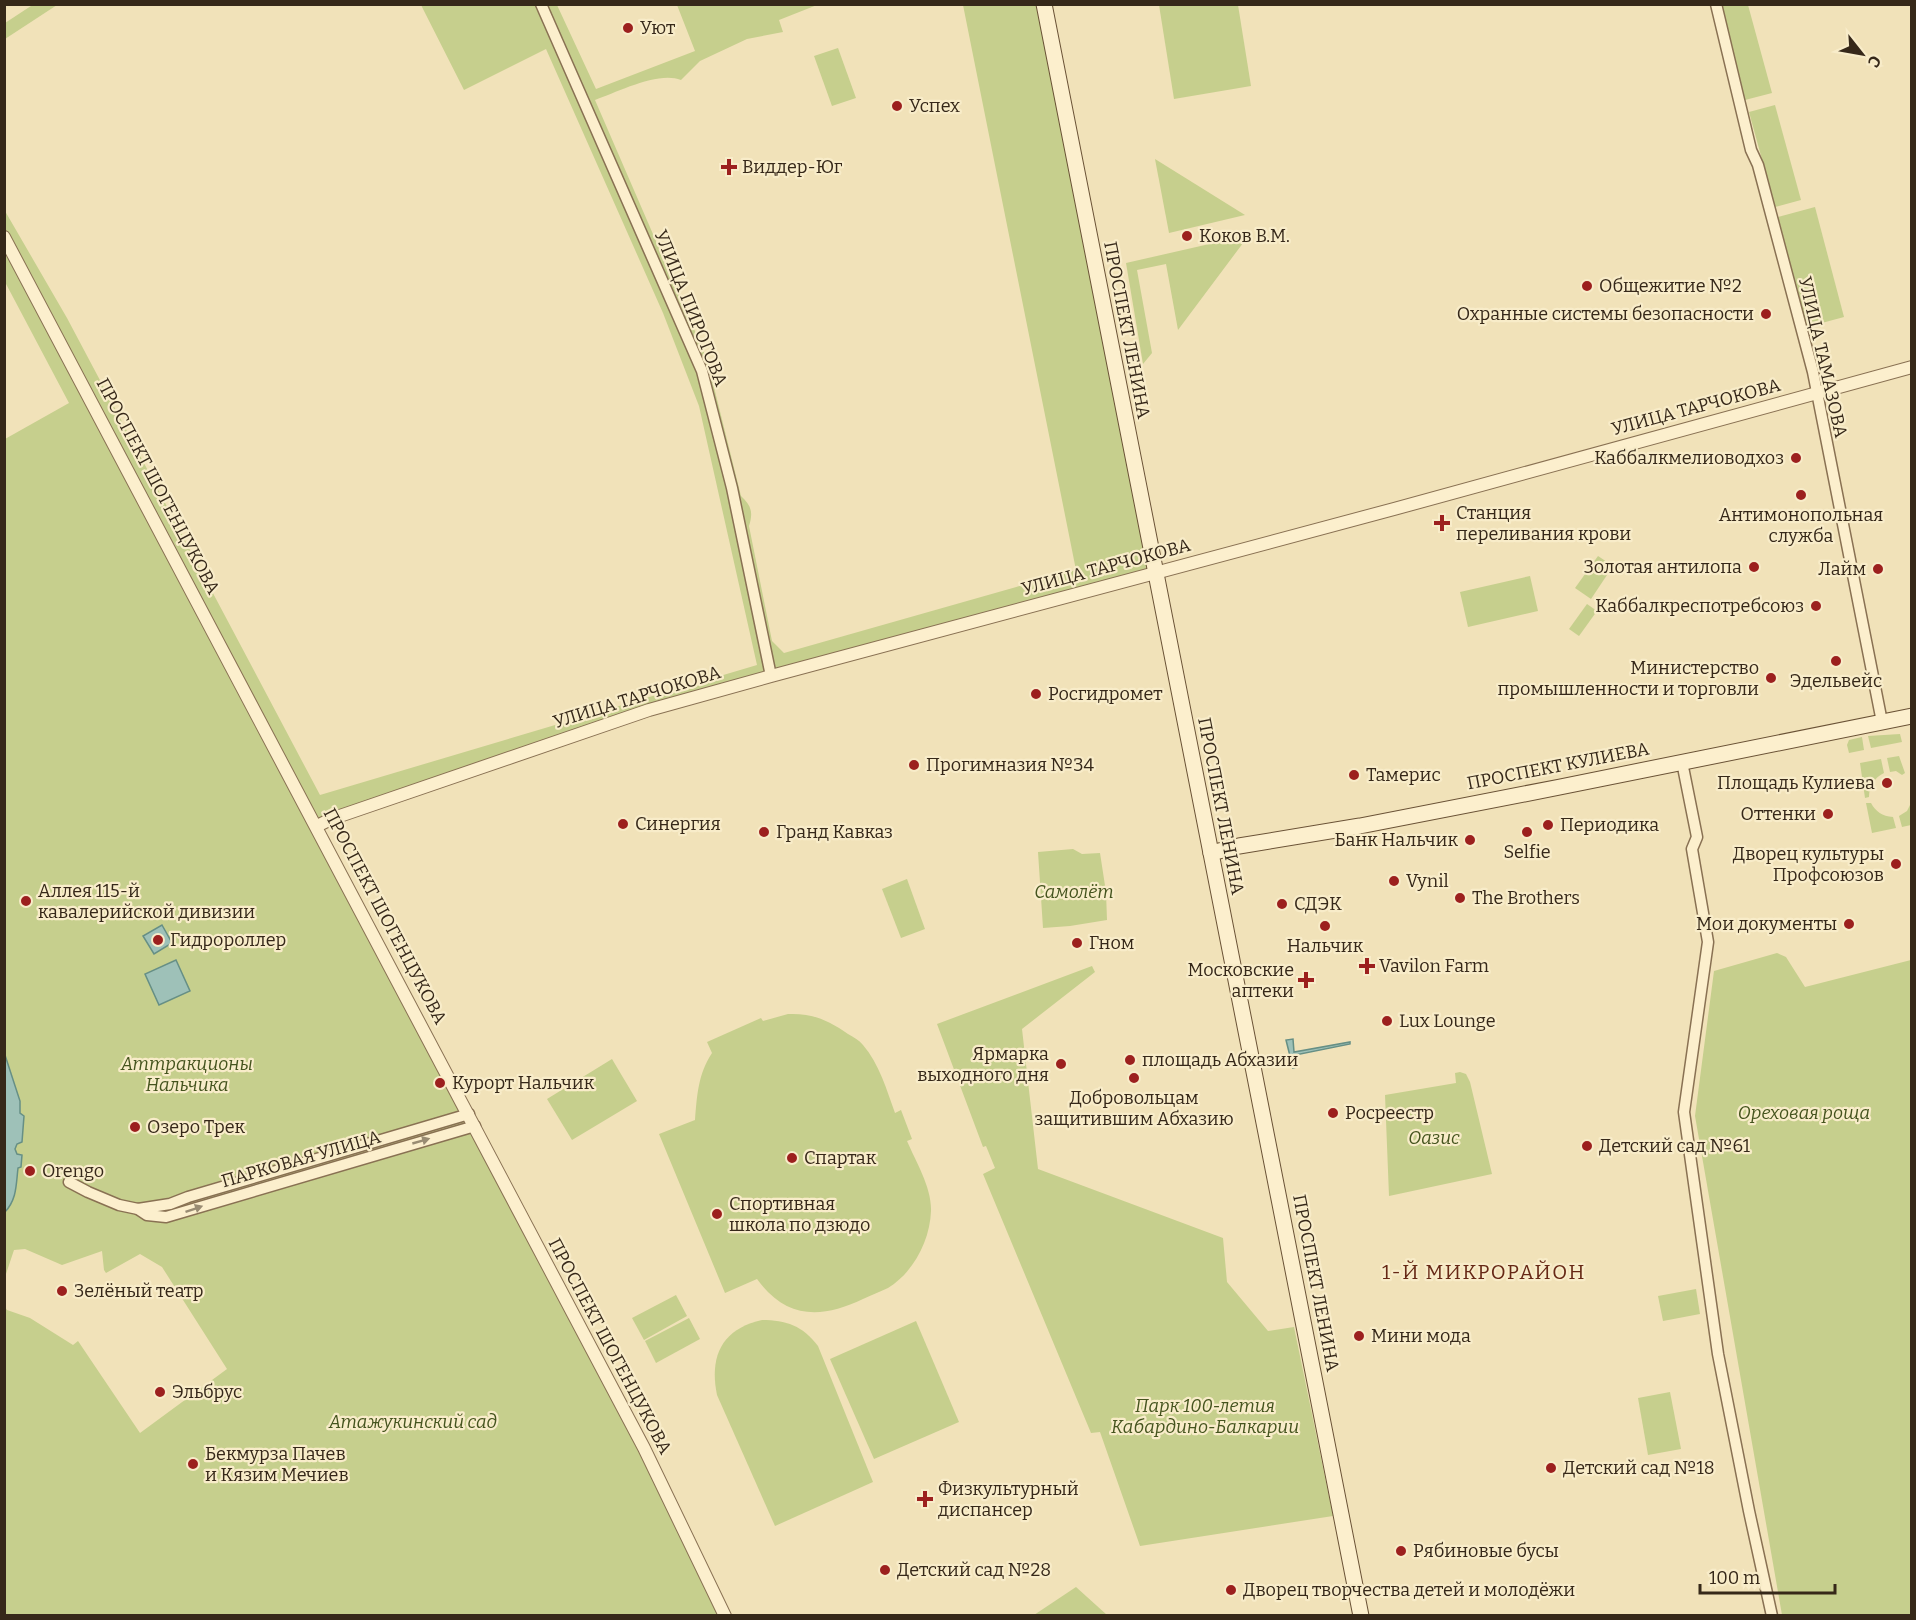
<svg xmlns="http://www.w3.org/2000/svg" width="1916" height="1620" font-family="Bitter,serif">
	<rect width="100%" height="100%" fill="#f1e2b9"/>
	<g fill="#c6cf8d">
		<path d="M34 4 57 5 5 39V23Z"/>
		<path d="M421 5H557L596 89 695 51 677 5H817L779 20 783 32 747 39 700 61 681 80C658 71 618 92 595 100L707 359 741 496C752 506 753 513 749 526L772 641 784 653 1076 570 963 5H1044L1156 573 771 676 317 826 725 1615H5V1307L7 1310 30 1318 73 1345 78 1341 140 1433 227 1369 162 1267 140 1254 106 1273 104 1270 102 1251 62 1265 25 1249 14 1250 5 1277V439L69 403 5 282V211L67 318 320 795 757 665 699 406 663 313 546 49 464 90Z"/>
		<path d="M1159 5H1238L1251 86 1174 99Z"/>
		<path d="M1719 5H1748L1772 93 1745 100Z"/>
		<path d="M838 48 856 98 832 106 814 56Z"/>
		<path d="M1775 105 1801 200 1775 207 1749 112Z"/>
		<path d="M1155 159 1245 215 1169 233Z"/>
		<path d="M1815 207 1844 317 1807 327 1778 217Z"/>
		<path d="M1249 235 1178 330 1166 264 1137 270 1152 353 1143 364 1126 263Z"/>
		<path d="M1598 556 1613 566 1591 599 1575 588Z"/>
		<path d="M1530 576 1538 611 1468 627 1460 592Z"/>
		<path d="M1587 604 1597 611 1579 636 1569 629Z"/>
		<path d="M1900 734 1902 742 1871 748 1868 736Z"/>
		<path d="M1862 737 1864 750 1849 753 1847 745 1849 740Z"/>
		<path d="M1899 756 1905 773 1902 775 1896 771 1890 772 1887 758Z"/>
		<path d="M1881 759 1884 773C1874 778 1869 786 1869 797L1865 798 1860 763Z"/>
		<path d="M1866 803H1871C1876 812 1882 816 1893 817L1896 828 1872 833Z"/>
		<path d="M1911 803V825L1902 827 1899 816 1907 811Z"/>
		<path d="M1073 849 1082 854 1100 853 1106 892 1107 920 1070 926 1043 928 1038 852Z"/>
		<path d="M907 879 925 929 901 938 882 889Z"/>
		<path d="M1777 953 1786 957 1805 987 1911 960V1615H1782L1695 1116 1714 971Z"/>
		<path d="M1092 966 1095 972 1022 1029 1038 1169 1223 1238 1227 1282 1268 1331 1294 1327 1333 1516 1140 1546 1100 1432 1091 1433 983 1174 995 1168 986 1146 983 1147 937 1024Z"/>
		<path d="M788 1014C812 1013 828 1020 848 1034 853 1037 859 1040 863 1045 879 1063 887 1091 895 1113L901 1110 912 1139 907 1141C916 1162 932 1188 931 1211 930 1240 914 1272 888 1288 880 1292 871 1295 863 1299 821 1319 786 1319 757 1279L725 1293 659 1134 695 1120C697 1096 698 1074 712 1053L707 1042 761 1018 763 1021Z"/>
		<path d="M612 1059 637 1101 572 1140 547 1099Z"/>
		<path d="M1460 1072 1466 1074 1470 1082 1492 1174 1389 1196 1385 1095 1456 1083 1455 1073Z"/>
		<path d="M1696 1289 1700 1314 1663 1321 1658 1296Z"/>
		<path d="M676 1295 687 1316 644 1340 632 1318Z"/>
		<path d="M689 1318 700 1339 656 1363 645 1341Z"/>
		<path d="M762 1320C786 1320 803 1326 818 1346L873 1482 775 1526 717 1395C709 1356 722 1329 762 1320Z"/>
		<path d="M916 1321 959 1422 874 1459 830 1359Z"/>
		<path d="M1670 1392 1681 1449 1648 1455 1638 1398Z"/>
		<path d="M1076 1587 1107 1615H1034Z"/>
	</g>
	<g fill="#9ec1b8" stroke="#668f85" stroke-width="1.5">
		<path d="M162 925 172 943 154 954 143 936Z"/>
		<path d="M176 960 190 991 159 1005 145 974Z"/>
		<path d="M1293 1039 1294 1052 1350 1042V1044L1295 1055 1297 1067 1293 1068 1286 1040Z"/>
		<path d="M4 1052 20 1101V1113L24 1116 22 1142 17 1144 15 1149 17 1154 22 1155 21 1167 18 1168C16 1185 17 1199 5 1212Z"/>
	</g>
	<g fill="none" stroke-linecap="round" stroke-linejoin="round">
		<defs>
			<g id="minor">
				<path d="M541 4 702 371 732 488 771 676"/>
				<path d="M1716 4 1751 150 1758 165 1813 372 1882 722"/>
				<path d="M1682 762 1697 837 1692 849 1708 942 1684 1112 1718 1354 1749 1511 1772 1616"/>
				<path d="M69 1182 88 1192 119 1205 138 1209 147 1215 166 1217 475 1126"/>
				<path d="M138 1209 170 1204 188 1197 469 1114"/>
			</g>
			<g id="tertiary">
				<path d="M4 237 644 1448 725 1616"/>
				<path d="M317 826 331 819 649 710 771 676 1394 509 1912 367"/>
			</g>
			<g id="secondary">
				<path d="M1044 4 1361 1616"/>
				<path d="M1211 853 1239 846 1360 826 1560 787 1912 716"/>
			</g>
		</defs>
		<use href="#minor" stroke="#897153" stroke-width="13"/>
		<use href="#tertiary" stroke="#897153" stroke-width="14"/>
		<use href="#secondary" stroke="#6a5236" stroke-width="17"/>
		<use href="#minor" stroke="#fcefcd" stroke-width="10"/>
		<use href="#tertiary" stroke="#fcefcd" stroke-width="12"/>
		<use href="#secondary" stroke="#fcefcd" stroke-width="15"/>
	</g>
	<defs><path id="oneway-solid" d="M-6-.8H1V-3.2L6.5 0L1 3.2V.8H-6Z" transform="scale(1.5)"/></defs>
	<g fill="#998c73">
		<use href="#oneway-solid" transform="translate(421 1141) rotate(-16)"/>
		<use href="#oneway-solid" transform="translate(194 1209) rotate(-19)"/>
	</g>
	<g fill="#9c201e" stroke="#f8ecc9" stroke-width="2">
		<circle cx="628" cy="28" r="6"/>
		<circle cx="897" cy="106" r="6"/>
		<path d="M726 158h6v6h6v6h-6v6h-6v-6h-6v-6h6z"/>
		<circle cx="1187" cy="236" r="6"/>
		<circle cx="1587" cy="286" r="6"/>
		<circle cx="1766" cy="314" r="6"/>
		<circle cx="1796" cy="458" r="6"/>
		<circle cx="1801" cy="495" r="6"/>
		<path d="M1439 514h6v6h6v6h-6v6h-6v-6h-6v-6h6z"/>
		<circle cx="1754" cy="567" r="6"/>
		<circle cx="1878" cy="569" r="6"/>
		<circle cx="1816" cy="606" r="6"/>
		<circle cx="1836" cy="661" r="6"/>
		<circle cx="1771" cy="678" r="6"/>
		<circle cx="1036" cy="694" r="6"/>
		<circle cx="914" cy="765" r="6"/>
		<circle cx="1354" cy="775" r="6"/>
		<circle cx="1887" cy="783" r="6"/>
		<circle cx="1828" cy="814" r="6"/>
		<circle cx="623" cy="824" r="6"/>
		<circle cx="1548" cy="825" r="6"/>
		<circle cx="764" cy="832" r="6"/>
		<circle cx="1527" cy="832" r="6"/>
		<circle cx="1470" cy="840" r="6"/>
		<circle cx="1896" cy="864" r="6"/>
		<circle cx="1394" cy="881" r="6"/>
		<circle cx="1460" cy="898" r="6"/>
		<circle cx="26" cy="901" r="6"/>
		<circle cx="1282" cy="904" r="6"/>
		<circle cx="1849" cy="924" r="6"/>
		<circle cx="1325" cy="926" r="6"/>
		<circle cx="158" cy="940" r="6"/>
		<circle cx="1077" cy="943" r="6"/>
		<path d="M1364 957h6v6h6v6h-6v6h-6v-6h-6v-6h6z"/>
		<path d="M1303 971h6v6h6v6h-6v6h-6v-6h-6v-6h6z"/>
		<circle cx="1387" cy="1021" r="6"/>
		<circle cx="1130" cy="1060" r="6"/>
		<circle cx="1061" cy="1064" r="6"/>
		<circle cx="1134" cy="1078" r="6"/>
		<circle cx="440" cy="1083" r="6"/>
		<circle cx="1333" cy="1113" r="6"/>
		<circle cx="135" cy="1127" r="6"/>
		<circle cx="1587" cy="1146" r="6"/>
		<circle cx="792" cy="1158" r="6"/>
		<circle cx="30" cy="1171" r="6"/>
		<circle cx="717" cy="1214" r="6"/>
		<circle cx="62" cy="1291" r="6"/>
		<circle cx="1359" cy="1336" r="6"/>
		<circle cx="160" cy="1392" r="6"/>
		<circle cx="193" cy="1464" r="6"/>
		<circle cx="1551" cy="1468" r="6"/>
		<path d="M922 1490h6v6h6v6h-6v6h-6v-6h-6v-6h6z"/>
		<circle cx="1401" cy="1551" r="6"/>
		<circle cx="885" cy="1570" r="6"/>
		<circle cx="1231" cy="1590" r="6"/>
	</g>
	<g text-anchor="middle" stroke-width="4.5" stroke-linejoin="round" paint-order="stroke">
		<g font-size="18" fill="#362819" stroke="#f8ecc9" text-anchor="start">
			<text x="640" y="34">Уют</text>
			<text x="909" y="112">Успех</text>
			<text x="742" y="173">Виддер-Юг</text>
			<text x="1199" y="242">Коков В.М.</text>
			<text x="1599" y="292">Общежитие №2</text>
			<text x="1754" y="320" text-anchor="end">Охранные системы безопасности</text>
			<text x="1784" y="464" text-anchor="end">Каббалкмелиоводхоз</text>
			<text x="1456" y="519">Станция<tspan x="1456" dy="21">переливания крови</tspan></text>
			<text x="1801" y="521" text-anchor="middle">Антимонопольная<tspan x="1801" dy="21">служба</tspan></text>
			<text x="1742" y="573" text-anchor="end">Золотая антилопа</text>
			<text x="1866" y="575" text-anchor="end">Лайм</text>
			<text x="1804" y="612" text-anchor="end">Каббалкреспотребсоюз</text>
			<text x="1759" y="674" text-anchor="end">Министерство<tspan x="1759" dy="21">промышленности и торговли</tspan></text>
			<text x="1836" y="687" text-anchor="middle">Эдельвейс</text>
			<text x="1048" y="700">Росгидромет</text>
			<text x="926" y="771">Прогимназия №34</text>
			<text x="1366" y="781">Тамерис</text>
			<text x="1875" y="789" text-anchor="end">Площадь Кулиева</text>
			<text x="1816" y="820" text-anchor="end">Оттенки</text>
			<text x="635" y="830">Синергия</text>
			<text x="1560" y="831">Периодика</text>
			<text x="776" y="838">Гранд Кавказ</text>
			<text x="1458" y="846" text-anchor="end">Банк Нальчик</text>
			<text x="1527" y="858" text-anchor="middle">Selfie</text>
			<text x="1884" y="860" text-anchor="end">Дворец культуры<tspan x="1884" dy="21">Профсоюзов</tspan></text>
			<text x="1406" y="887">Vynil</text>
			<text x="38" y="897">Аллея 115-й<tspan x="38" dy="21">кавалерийской дивизии</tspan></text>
			<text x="1472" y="904">The Brothers</text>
			<text x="1294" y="910">СДЭК</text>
			<text x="1837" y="930" text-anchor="end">Мои документы</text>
			<text x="170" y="946">Гидророллер</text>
			<text x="1089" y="949">Гном</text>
			<text x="1325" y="952" text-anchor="middle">Нальчик</text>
			<text x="1379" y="972">Vavilon Farm</text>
			<text x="1294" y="976" text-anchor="end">Московские<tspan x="1294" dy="21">аптеки</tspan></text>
			<text x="1399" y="1027">Lux Lounge</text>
			<text x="1049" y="1060" text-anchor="end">Ярмарка<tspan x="1049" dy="21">выходного дня</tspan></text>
			<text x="1142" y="1066">площадь Абхазии</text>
			<text x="452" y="1089">Курорт Нальчик</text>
			<text x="1134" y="1104" text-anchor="middle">Добровольцам<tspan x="1134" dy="21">защитившим Абхазию</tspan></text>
			<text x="1345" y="1119">Росреестр</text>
			<text x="147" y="1133">Озеро Трек</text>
			<text x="1599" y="1152">Детский сад №61</text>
			<text x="804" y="1164">Спартак</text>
			<text x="42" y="1177">Orengo</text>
			<text x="729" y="1210">Спортивная<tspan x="729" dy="21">школа по дзюдо</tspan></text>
			<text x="74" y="1297">Зелёный театр</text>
			<text x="1371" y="1342">Мини мода</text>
			<text x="172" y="1398">Эльбрус</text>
			<text x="205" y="1460">Бекмурза Пачев<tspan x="205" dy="21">и Кязим Мечиев</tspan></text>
			<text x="1563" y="1474">Детский сад №18</text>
			<text x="938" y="1495">Физкультурный<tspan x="938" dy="21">диспансер</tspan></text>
			<text x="1413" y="1557">Рябиновые бусы</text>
			<text x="897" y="1576">Детский сад №28</text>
			<text x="1243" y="1596">Дворец творчества детей и молодёжи</text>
		</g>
		<g font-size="18" fill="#362819" stroke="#f8ecc9">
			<text transform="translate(691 308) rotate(68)" y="6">УЛИЦА ПИРОГОВА</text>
			<text transform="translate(1127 330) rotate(79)" y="6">ПРОСПЕКТ ЛЕНИНА</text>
			<text transform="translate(1823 357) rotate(77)" y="6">УЛИЦА ТАМАЗОВА</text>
			<text transform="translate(1696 407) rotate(-15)" y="6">УЛИЦА ТАРЧОКОВА</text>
			<text transform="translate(158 486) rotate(62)" y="6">ПРОСПЕКТ ШОГЕНЦУКОВА</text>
			<text transform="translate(1106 567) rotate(-15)" y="6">УЛИЦА ТАРЧОКОВА</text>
			<text transform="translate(637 697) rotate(-17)" y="6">УЛИЦА ТАРЧОКОВА</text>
			<text transform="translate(1558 766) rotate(-11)" y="6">ПРОСПЕКТ КУЛИЕВА</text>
			<text transform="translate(1221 806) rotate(79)" y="6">ПРОСПЕКТ ЛЕНИНА</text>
			<text transform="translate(385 916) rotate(62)" y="6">ПРОСПЕКТ ШОГЕНЦУКОВА</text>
			<text transform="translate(301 1159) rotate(-16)" y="6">ПАРКОВАЯ УЛИЦА</text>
			<text transform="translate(1316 1283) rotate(79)" y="6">ПРОСПЕКТ ЛЕНИНА</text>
			<text transform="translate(610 1346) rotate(62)" y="6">ПРОСПЕКТ ШОГЕНЦУКОВА</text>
		</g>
		<g font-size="18" font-style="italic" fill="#45541e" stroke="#f8ecc9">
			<text x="1074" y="898">Самолёт</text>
			<text x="187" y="1070">Аттракционы<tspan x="187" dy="21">Нальчика</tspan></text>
			<text x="1804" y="1119">Ореховая роща</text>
			<text x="1434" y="1144">Оазис</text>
			<text x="1205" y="1412">Парк 100-летия<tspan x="1205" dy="21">Кабардино-Балкарии</tspan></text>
			<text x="413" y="1428">Атажукинский сад</text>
		</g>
		<g font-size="20" letter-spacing="1.5" fill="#662815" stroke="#f8ecc9">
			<text x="1484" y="1279">1-Й МИКРОРАЙОН</text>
		</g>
	</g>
	<rect width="1916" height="1620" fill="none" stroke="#362819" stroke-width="12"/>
	<g transform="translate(1862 54) rotate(121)" stroke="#f8ecc9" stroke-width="4.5" paint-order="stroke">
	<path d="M0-4.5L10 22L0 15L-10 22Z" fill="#362819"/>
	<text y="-9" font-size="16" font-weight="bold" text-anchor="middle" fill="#362819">С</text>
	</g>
	<path d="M1700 1584v9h135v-9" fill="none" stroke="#362819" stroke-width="3"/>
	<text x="1709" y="1584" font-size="18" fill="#362819" stroke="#f8ecc9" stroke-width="4.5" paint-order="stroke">100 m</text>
</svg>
